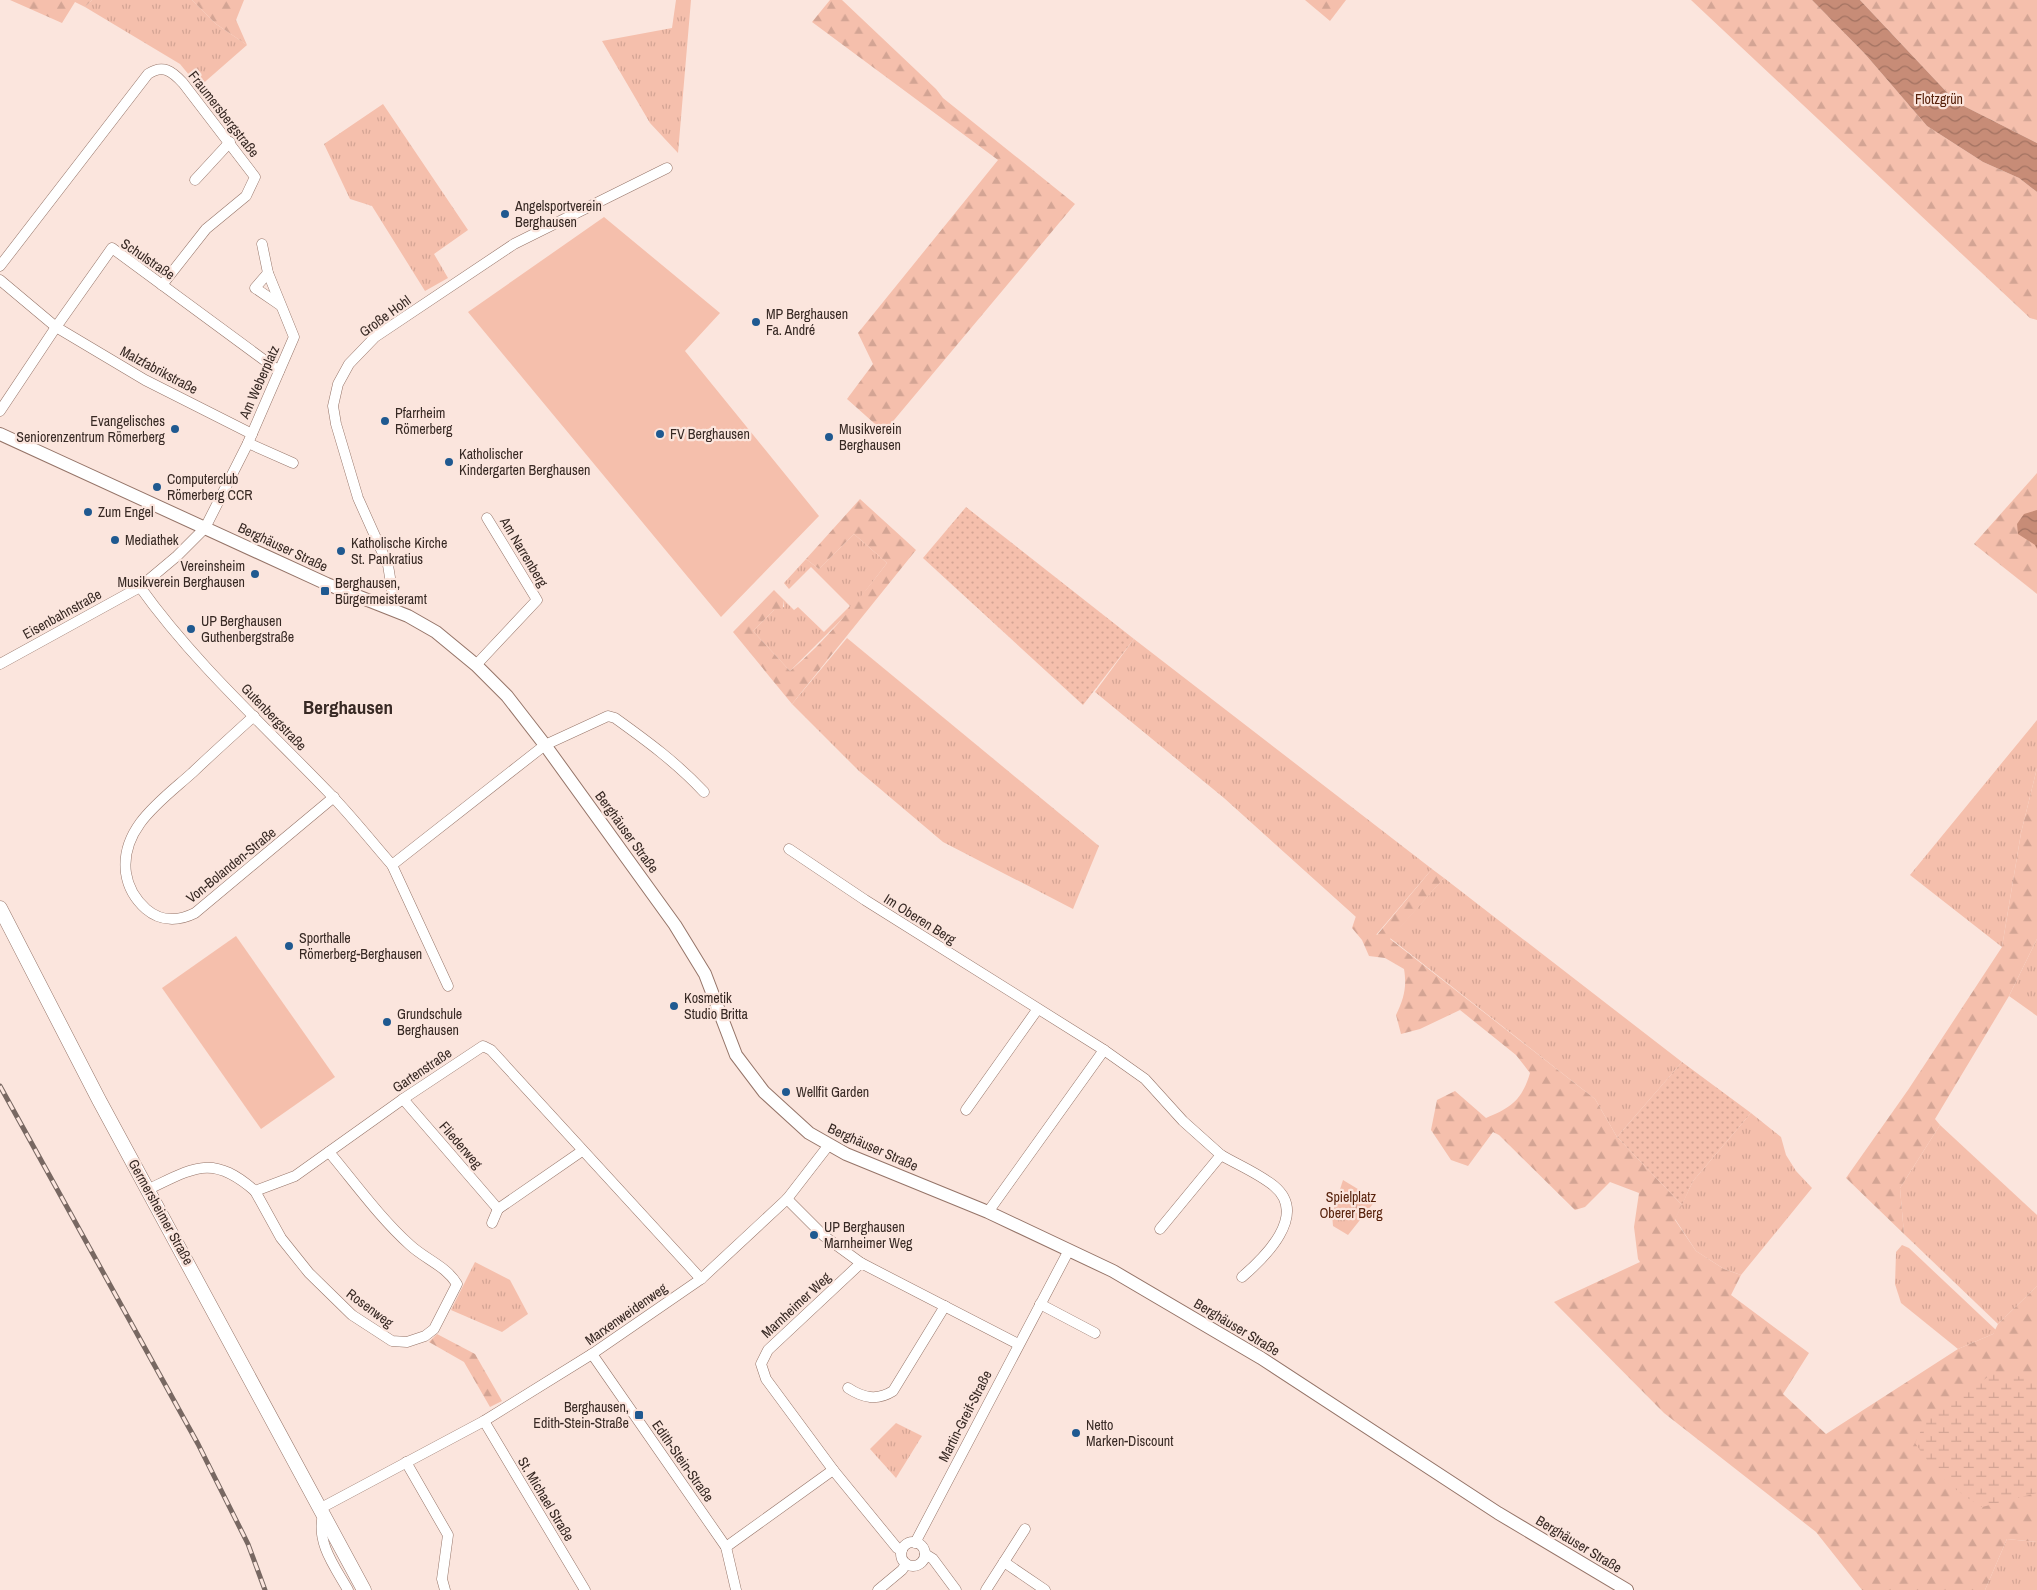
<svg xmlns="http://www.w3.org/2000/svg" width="2037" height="1590" font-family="'Archivo Narrow',sans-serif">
	<defs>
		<pattern id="grass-tufts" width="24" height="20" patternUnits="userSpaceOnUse" patternTransform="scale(1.25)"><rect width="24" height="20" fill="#f5bfac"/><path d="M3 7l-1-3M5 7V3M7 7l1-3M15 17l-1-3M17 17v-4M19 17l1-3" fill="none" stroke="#d3a494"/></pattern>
		<pattern id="forest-firs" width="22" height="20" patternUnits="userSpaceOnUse" patternTransform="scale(1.25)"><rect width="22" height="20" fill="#f5bfac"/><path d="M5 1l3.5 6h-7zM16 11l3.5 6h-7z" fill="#d3a494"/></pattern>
		<pattern id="wetland-marsh" width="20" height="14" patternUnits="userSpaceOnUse" patternTransform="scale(1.25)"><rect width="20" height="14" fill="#f5bfac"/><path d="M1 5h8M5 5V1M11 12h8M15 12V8" fill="none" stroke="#d3a494"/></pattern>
		<pattern id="garden-dots" width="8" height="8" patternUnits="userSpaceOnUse" patternTransform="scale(1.25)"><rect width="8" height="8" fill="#f5bfac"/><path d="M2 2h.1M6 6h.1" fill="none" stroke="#d3a494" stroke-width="1.8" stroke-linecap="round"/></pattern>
		<pattern id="water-waves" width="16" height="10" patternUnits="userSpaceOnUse" patternTransform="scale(1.25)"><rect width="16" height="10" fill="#c78c77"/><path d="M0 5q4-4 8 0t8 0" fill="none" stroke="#a27261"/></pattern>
	</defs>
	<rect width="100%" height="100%" fill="#fbe5dd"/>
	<g fill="url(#grass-tufts)">
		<path d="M92 0H192L216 24 247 45 199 87 180 64 85 7Z"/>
		<path d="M676 0H691L678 153 650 123 602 41 672 28Z"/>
		<path d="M383 104 468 230 434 254 448 278 425 291 372 206 350 199 324 144Z"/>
		<path d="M854 534 887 563 851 610 790 671 753 631 774 610 784 607V600L794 610 798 607 824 632 850 606 811 567 789 589 784 583 806 559 819 569Z"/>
		<path d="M847 638 1099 846 1073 909 943 842 859 771 792 704Z"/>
		<path d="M1134 639 1432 869 1376 935 1224 798 1095 692Z"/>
		<path d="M2037 720V768L2021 833 2002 947 1910 875Z"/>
		<path d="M1444 878 1682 1062 1617 1137 1595 1099 1390 938Z"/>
		<path d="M2037 939V1016L2009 996Z"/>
		<path d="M1751 1113 1781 1137 1786 1155 1796 1171 1812 1188 1741 1275 1724 1269 1696 1251 1675 1219 1693 1181Z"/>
		<path d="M1940 1125 2037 1215V1286L1998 1324 1904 1234 1900 1188Z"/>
		<path d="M1343 1180 1376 1200 1348 1235 1333 1226 1332 1214Z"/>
		<path d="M1902 1245 1909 1248 1996 1330 1993 1334 1958 1349 1901 1303 1895 1284 1896 1252Z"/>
		<path d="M475 1262 510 1280 528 1314 502 1332 451 1310Z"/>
		<path d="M896 1423 922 1436 896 1478 870 1449Z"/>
		<path d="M2007 1539 2037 1542V1590H1985Z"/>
	</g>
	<g fill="url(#forest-firs)">
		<path d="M10 0H92L85 7 75 2 62 23Z"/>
		<path d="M192 0H244L236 20 247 45 216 24Z"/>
		<path d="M830 0H842L936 89 943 98 1075 204 884 432 847 399 873 364 858 333 998 160 812 22Z"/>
		<path d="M1305 0H1346L1330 21Z"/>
		<path d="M1691 0H1812L1865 54 1927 126 1983 162 2019 178 2037 192V320L2030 318Z"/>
		<path d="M1860 0H2037V143L1956 102Z"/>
		<path d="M2037 473V594L1974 544Z"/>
		<path d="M860 499 916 550 792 704 733 632 774 590 784 600 782 614 774 610 753 631 790 671C827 640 858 601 887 563L854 534 819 569 806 559Z"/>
		<path d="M2037 768V939L2009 996 1935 1119 1940 1125 1900 1188 1904 1234 1846 1178 1908 1090 2002 947 2021 833Z"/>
		<path d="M1432 869 1444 878 1390 939 1595 1099 1617 1137 1682 1205 1675 1220 1696 1251 1724 1269 1741 1275 1731 1295 1809 1353 1783 1394 1826 1434 1958 1349 1993 1334 1998 1324 2037 1286V1542L2007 1539 1985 1590H1862L1816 1532 1664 1413 1554 1302 1640 1262 1638 1259 1634 1227 1639 1193 1610 1182 1585 1207 1575 1210 1499 1135 1493 1132 1468 1166 1451 1160 1431 1130 1437 1100 1455 1091 1486 1118C1511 1108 1522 1100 1530 1073L1516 1055 1460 1010 1420 1029 1401 1034 1396 1015C1404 998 1407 987 1404 969L1385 958 1369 956 1362 940 1352 928 1356 916 1377 935Z"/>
		<path d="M437 1334 475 1354 502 1401 490 1407 464 1362 429 1342Z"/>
	</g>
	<path fill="url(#wetland-marsh)" d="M1995 1372 2022 1377 2037 1386V1493L1982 1507C1950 1488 1936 1474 1915 1443L1926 1420Z"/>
	<g fill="url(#garden-dots)">
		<path d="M966 507 1134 639 1083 705 923 558Z"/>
		<path d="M1682 1062 1751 1113 1693 1181 1682 1205 1617 1137Z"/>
	</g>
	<g fill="#f5bfac">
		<path d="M604 217 720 313 685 351 819 516 721 617 468 312Z"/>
		<path d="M236 936 335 1077 261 1129 162 988Z"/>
	</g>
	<g fill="url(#water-waves)">
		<path d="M1812 0H1860L1956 102 2037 143V192L2019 178 1983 162 1927 126 1865 54Z"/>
		<path d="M2037 510V549L2035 545 2018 534 2017 524 2024 514Z"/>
	</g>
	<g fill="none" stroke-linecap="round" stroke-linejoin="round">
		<defs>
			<g id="minor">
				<path d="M195 180 230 142"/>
				<path d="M0 266 148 74C163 64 172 71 183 83L255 177 246 196 206 229 162 285"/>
				<path d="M268 273 255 288 280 305"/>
				<path d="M0 280 56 327 145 380 252 434"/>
				<path d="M0 411 56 327 112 248 279 371"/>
				<path d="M248 443 293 463"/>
				<path d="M140 587C195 664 267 728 332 796 353 818 372 842 392 865L545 745 608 716 615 718C647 741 677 763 704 792"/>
				<path d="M388 608 392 599V590L388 565 358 498 336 424 333 406 338 384 349 364 375 337 514 244 667 168"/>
				<path d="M0 664 140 587 177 556 205 528 248 443 294 337 268 273 262 244"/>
				<path d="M476 665 537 600 487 518"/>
				<path d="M254 716C233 735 212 754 192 773 162 800 120 828 126 873 128 887 136 900 146 909 161 922 179 921 195 913L334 797"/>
				<path d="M789 849 865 900 1104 1050 988 1212"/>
				<path d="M392 865 448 986"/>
				<path d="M1104 1050 1145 1079 1183 1121 1221 1155"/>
				<path d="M403 1099 498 1209 582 1151"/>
				<path d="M966 1110 1037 1010"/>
				<path d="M149 1189C195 1167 213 1154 255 1191L295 1176 403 1099 483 1046 491 1050 701 1279"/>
				<path d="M255 1191 281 1238 309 1273 352 1315 392 1341 407 1342 425 1336 434 1329 457 1284C446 1266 425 1259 410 1245 380 1218 355 1183 329 1152"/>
				<path d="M787 1199 824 1236 861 1263"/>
				<path d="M492 1223 498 1209"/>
				<path d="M1160 1229 1221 1155C1238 1165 1258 1173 1274 1186 1309 1215 1264 1258 1242 1277"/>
				<path d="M1040 1304 1095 1333"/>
				<path d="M592 1354 726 1547 736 1590"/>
				<path d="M848 1388C863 1398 877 1401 893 1391L945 1306"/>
				<path d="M484 1421 585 1590"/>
				<path d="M406 1462 448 1535 442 1579 445 1590"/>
				<path d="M321 1508 484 1421 592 1354 701 1279 787 1199 828 1146"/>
				<path d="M323 1515C316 1543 335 1567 348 1590"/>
				<circle cx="913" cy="1554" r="12"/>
				<path d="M915 1543 1069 1250"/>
				<path d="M726 1547 833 1470"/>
				<path d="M902 1550 897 1548 834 1471 766 1379 761 1364 768 1350 861 1263 1018 1344"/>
				<path d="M925 1554 933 1559 956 1590"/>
				<path d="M1004 1562 1045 1590"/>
				<path d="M878 1590 902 1570 906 1564"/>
				<path d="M986 1590 1025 1529"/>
			</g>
			<path id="tertiary" d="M0 434 327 584 408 616 436 632 476 665 507 696 545 745 675 925 705 974 736 1055 764 1092 809 1133 846 1154 988 1212 1113 1271 1261 1358 1498 1513 1627 1590"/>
			<path id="secondary" d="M0 908 99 1100 364 1590"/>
		</defs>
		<use href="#minor" stroke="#957468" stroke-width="11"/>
		<use href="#tertiary" stroke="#957468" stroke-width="14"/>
		<use href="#secondary" stroke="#957468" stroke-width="15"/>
		<use href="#minor" stroke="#fff" stroke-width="10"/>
		<use href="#tertiary" stroke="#fff" stroke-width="12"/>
		<use href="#secondary" stroke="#fff" stroke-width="14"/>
		<defs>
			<path id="rail" d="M0 1086 198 1444 248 1544 265 1590"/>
		</defs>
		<use href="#rail" stroke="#786862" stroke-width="5"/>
		<use href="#rail" stroke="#fbe5dd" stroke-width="3" stroke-dasharray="9" stroke-linecap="butt"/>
	</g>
	<g fill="#1f5990" stroke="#fbe5dd" stroke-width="2">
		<circle cx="505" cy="214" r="5"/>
		<circle cx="756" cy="322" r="5"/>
		<circle cx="385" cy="421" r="5"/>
		<circle cx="175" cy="429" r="5"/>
		<circle cx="660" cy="434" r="5"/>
		<circle cx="829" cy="437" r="5"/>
		<circle cx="449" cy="462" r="5"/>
		<circle cx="157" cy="487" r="5"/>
		<circle cx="88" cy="512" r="5"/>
		<circle cx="115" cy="540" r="5"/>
		<circle cx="341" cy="551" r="5"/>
		<circle cx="255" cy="574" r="5"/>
		<rect x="320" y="586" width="10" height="10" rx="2.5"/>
		<circle cx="191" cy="629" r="5"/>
		<circle cx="289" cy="946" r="5"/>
		<circle cx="674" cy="1006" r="5"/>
		<circle cx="387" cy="1022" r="5"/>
		<circle cx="786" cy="1092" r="5"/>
		<circle cx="814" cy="1235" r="5"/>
		<rect x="634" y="1410" width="10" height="10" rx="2.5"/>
		<circle cx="1076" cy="1433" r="5"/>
	</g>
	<g text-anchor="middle" stroke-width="4.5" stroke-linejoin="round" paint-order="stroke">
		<g font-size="14" fill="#57210b" stroke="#fbe5dd">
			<text x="1939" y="104">Flotzgrün</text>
			<text x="1351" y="1202">Spielplatz<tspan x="1351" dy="16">Oberer Berg</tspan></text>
		</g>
		<g font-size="14" fill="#372924" stroke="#fbe5dd">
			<text transform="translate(224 114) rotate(52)" y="5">Fraumersbergstraße</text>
			<text transform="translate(148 259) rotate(34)" y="5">Schulstraße</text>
			<text transform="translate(385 316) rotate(-36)" y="5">Große Hohl</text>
			<text transform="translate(159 370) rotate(28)" y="5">Malzfabrikstraße</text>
			<text transform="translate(259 382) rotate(-66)" y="5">Am Weberplatz</text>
			<text transform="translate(283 547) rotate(25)" y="5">Berghäuser Straße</text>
			<text transform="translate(524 552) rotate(59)" y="5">Am Narrenberg</text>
			<text transform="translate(62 614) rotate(-29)" y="5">Eisenbahnstraße</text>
			<text transform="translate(274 717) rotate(46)" y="5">Gutenbergstraße</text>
			<text transform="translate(627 832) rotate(54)" y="5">Berghäuser Straße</text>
			<text transform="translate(231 865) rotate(-39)" y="5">Von-Bolanden-Straße</text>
			<text transform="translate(920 919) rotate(32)" y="5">Im Oberen Berg</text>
			<text transform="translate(422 1070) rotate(-34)" y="5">Gartenstraße</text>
			<text transform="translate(461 1145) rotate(49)" y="5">Fliederweg</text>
			<text transform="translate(873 1147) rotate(24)" y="5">Berghäuser Straße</text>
			<text transform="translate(161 1212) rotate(61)" y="5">Germersheimer Straße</text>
			<text transform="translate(796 1305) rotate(-43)" y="5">Marnheimer Weg</text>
			<text transform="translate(370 1308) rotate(37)" y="5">Rosenweg</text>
			<text transform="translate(626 1314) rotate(-35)" y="5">Marxenweidenweg</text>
			<text transform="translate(1237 1327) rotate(31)" y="5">Berghäuser Straße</text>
			<text transform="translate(965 1416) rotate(-63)" y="5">Martin-Greif-Straße</text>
			<text transform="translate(683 1461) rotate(55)" y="5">Edith-Stein-Straße</text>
			<text transform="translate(546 1499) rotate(59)" y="5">St. Michael Straße</text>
			<text transform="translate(1579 1544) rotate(31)" y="5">Berghäuser Straße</text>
		</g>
		<g font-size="14" fill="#372924" stroke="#fbe5dd" text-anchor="start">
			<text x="515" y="211">Angelsportverein<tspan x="515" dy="16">Berghausen</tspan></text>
			<text x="766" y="319">MP Berghausen<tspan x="766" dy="16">Fa. André</tspan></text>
			<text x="395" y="418">Pfarrheim<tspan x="395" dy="16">Römerberg</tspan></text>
			<text x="165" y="426" text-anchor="end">Evangelisches<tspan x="165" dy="16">Seniorenzentrum Römerberg</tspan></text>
			<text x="839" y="434">Musikverein<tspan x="839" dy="16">Berghausen</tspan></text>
			<text x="670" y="439">FV Berghausen</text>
			<text x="459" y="459">Katholischer<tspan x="459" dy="16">Kindergarten Berghausen</tspan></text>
			<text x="167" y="484">Computerclub<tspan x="167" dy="16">Römerberg CCR</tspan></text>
			<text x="98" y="517">Zum Engel</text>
			<text x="125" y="545">Mediathek</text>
			<text x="351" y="548">Katholische Kirche<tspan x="351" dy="16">St. Pankratius</tspan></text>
			<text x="245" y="571" text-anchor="end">Vereinsheim<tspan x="245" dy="16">Musikverein Berghausen</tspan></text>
			<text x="335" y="588">Berghausen,<tspan x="335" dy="16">Bürgermeisteramt</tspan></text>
			<text x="201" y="626">UP Berghausen<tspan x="201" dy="16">Guthenbergstraße</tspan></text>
			<text x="299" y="943">Sporthalle<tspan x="299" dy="16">Römerberg-Berghausen</tspan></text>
			<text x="684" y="1003">Kosmetik<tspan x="684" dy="16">Studio Britta</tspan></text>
			<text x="397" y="1019">Grundschule<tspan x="397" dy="16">Berghausen</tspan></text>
			<text x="796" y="1097">Wellfit Garden</text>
			<text x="824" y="1232">UP Berghausen<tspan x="824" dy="16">Marnheimer Weg</tspan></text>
			<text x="629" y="1412" text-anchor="end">Berghausen,<tspan x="629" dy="16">Edith-Stein-Straße</tspan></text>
			<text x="1086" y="1430">Netto<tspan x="1086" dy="16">Marken-Discount</tspan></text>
		</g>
		<g font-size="19" font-weight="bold" fill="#372924" stroke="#fbe5dd">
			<text x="348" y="714">Berghausen</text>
		</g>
	</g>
</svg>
